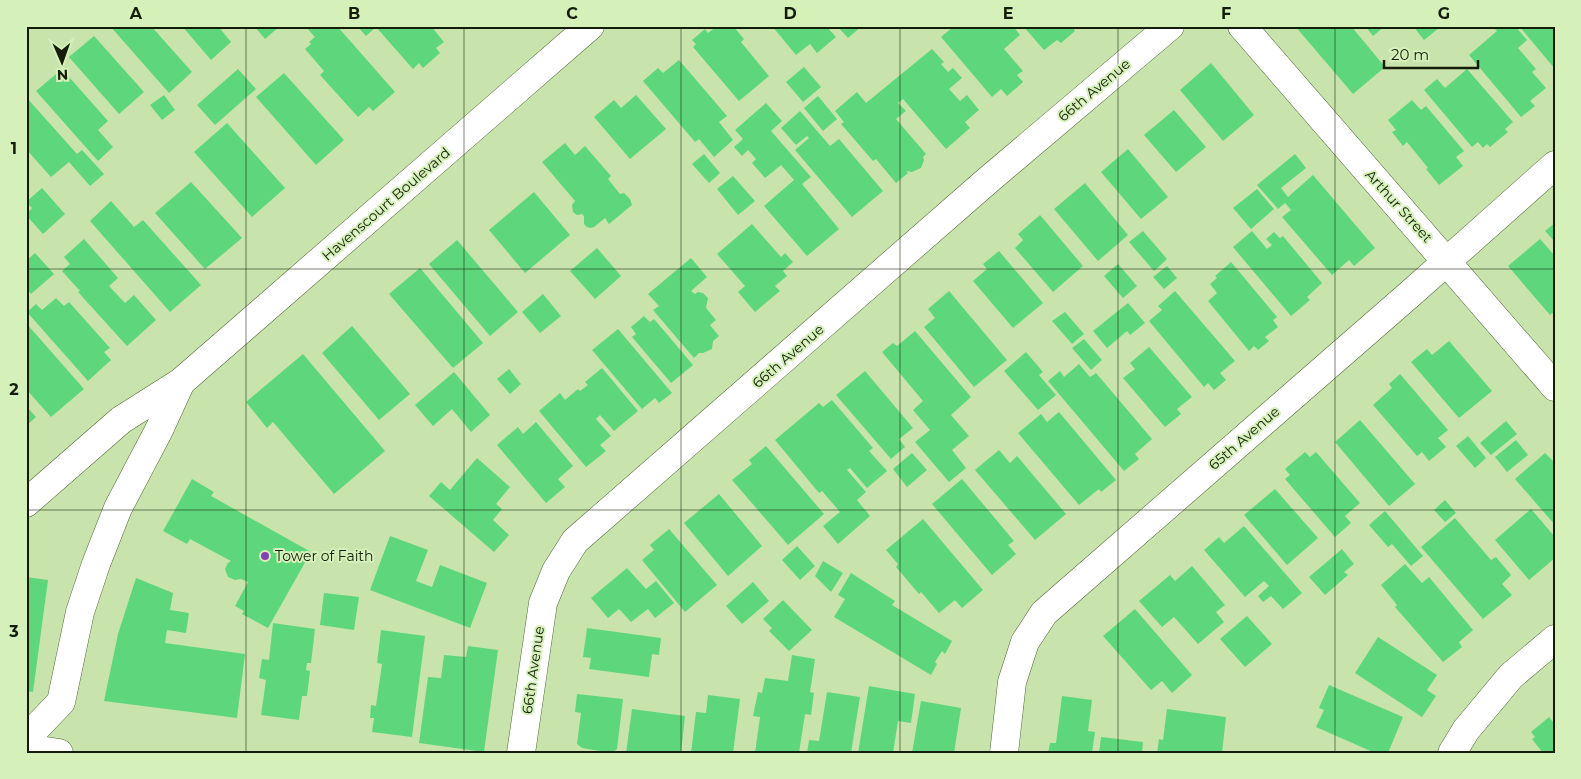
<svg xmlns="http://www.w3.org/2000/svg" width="1581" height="779" font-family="Montserrat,sans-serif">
	<rect width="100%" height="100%" fill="#c8e4ac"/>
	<g fill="#5ed77c">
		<path d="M110 26H151L192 72 169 93Z"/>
		<path d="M182 26H218L231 42 211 60Z"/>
		<path d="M254 26H280L265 39Z"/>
		<path d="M305 26H337L395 92 373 111 369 107 358 117 320 75 324 71 305 49 311 44 309 42 315 37Z"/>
		<path d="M357 26H431L444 42 436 48 440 53 423 68 419 63 413 69 376 27 366 36Z"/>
		<path d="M717 26H733L744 39 741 42 769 76 739 101 693 47 696 44 692 40 705 29 708 33Z"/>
		<path d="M772 26H826L836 37 817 53 810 44 796 55Z"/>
		<path d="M837 26H862L848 38Z"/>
		<path d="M954 26H1013L1020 35 1004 49 1023 71 1017 75 1023 82 1007 96 1001 89 992 97 941 37Z"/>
		<path d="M1023 26H1072L1075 31 1061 43 1057 40 1044 50Z"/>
		<path d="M1295 26H1351L1385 67 1353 94Z"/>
		<path d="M1365 26H1385L1373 36Z"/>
		<path d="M1413 26H1437L1439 28 1424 40Z"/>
		<path d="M1492 26H1515L1527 40 1518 48 1536 69 1532 72 1546 88 1530 101 1535 106 1521 117 1469 55 1497 31Z"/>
		<path d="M1519 26H1555V69Z"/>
		<path d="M94 36 144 92 119 114 69 57Z"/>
		<path d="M932 49 944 62 941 64 948 72 953 68 962 78 949 89 960 101 967 95 979 110 965 122 970 128 946 149 903 99 898 103 906 111 896 119 926 154 923 157 924 160 921 168 912 172 906 171 908 173 896 183 876 159 873 161 841 124 844 122 835 111 857 92 866 103Z"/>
		<path d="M679 60 727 116 719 122 733 140 714 157 699 139 695 142 643 81 658 68 663 73Z"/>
		<path d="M1211 63 1254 115 1223 141 1180 90Z"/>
		<path d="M804 67 821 87 803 102 786 82Z"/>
		<path d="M62 69 108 121 98 130 113 147 98 161 36 91Z"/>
		<path d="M238 69 256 89 215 125 197 105Z"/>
		<path d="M1467 69 1513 122 1505 129 1508 132 1490 147 1487 144 1483 148 1478 142 1472 147 1424 90 1437 79 1445 88Z"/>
		<path d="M284 73 344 140 316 165 256 97Z"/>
		<path d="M164 95 175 110 162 120 150 105Z"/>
		<path d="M636 95 666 129 630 159 594 117 614 100 621 108Z"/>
		<path d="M818 96 837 119 823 131 804 108Z"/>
		<path d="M26 97 77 154 82 150 104 174 90 186 69 162 51 177 26 149Z"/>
		<path d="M1412 100 1421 110 1426 106 1464 151 1456 157 1463 166 1439 185 1426 169 1428 168 1407 142 1403 146 1392 132 1396 130 1388 120Z"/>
		<path d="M766 103 782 121 771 131 811 177 802 184 839 229 807 256 764 206 794 180 781 165 765 178 752 163 756 159 748 150 742 156 734 147 743 139 735 130Z"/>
		<path d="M1174 110 1206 147 1176 172 1144 135Z"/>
		<path d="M800 111 830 146 839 139 883 191 852 217 795 150 809 138 807 136 796 145 781 128Z"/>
		<path d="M227 123 285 188 252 217 194 152Z"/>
		<path d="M565 143 575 155 585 146 611 176 608 179 620 194 624 193 630 199 632 205 609 224 605 218 594 227 590 228 587 227 584 224V216L582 214 577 215 573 212 572 205 575 201 542 162Z"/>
		<path d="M1128 149 1168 197 1141 219 1101 172Z"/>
		<path d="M704 154 720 173 709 183 692 164Z"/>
		<path d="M1295 154 1306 168 1281 188 1288 197 1313 175 1375 248 1354 266 1349 260 1332 275 1282 217 1291 210 1285 203 1278 209 1257 185Z"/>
		<path d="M733 176 755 201 738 215 717 189Z"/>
		<path d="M191 182 242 238 205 269 155 213Z"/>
		<path d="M1085 183 1128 235 1098 261 1054 209Z"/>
		<path d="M42 188 65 214 43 234 26 215 32 208 26 202Z"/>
		<path d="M1257 189 1274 209 1251 229 1233 208Z"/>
		<path d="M534 192 570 235 525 273 489 230Z"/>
		<path d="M111 201 134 227 143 220 201 285 170 312 90 221Z"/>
		<path d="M1040 215 1083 266 1053 292 1015 248 1023 240 1018 234Z"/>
		<path d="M1555 223V242L1545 231Z"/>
		<path d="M752 224 781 257 785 253 793 262 783 271 787 276 775 286 780 291 755 312 738 292 745 286 717 254Z"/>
		<path d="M1143 231 1167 259 1154 271 1129 242Z"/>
		<path d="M1252 231 1267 249 1272 245 1266 239 1274 232 1280 238 1283 236 1322 283 1307 297 1310 300 1291 316 1233 247Z"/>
		<path d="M84 239 118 278 109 286 125 303 134 295 156 320 127 346 78 292 80 291 62 271 70 264 64 257Z"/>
		<path d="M1540 239 1555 256V311L1550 315 1508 266Z"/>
		<path d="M457 240 518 312 490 336 429 264Z"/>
		<path d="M597 248 621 276 595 299 570 271Z"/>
		<path d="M999 251 1043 303 1013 328 973 281 987 269 983 264Z"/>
		<path d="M35 253 54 274 31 294 26 288V261Z"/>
		<path d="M691 258 707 277 691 291 695 294 698 292 703 293 708 298 706 308 716 320 710 325 719 336 713 341 712 349 703 353H699L694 358 653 310 659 306 648 294Z"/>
		<path d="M1231 262 1277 317 1273 320 1278 327 1265 337 1269 341 1258 350 1254 346 1249 351 1208 301 1217 293 1210 284 1217 278 1215 276Z"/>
		<path d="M1118 264 1137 286 1123 298 1104 276Z"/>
		<path d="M1167 266 1177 278 1164 289 1153 277Z"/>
		<path d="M420 268 483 343 453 368 389 294Z"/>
		<path d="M949 291 1007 360 974 387 924 327 935 318 928 309Z"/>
		<path d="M1175 291 1235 361 1220 373 1226 380 1214 390 1208 383 1204 387 1149 321 1162 310 1158 306Z"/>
		<path d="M543 294 561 316 540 333 522 312Z"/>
		<path d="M56 298 64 306 69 302 110 348 104 352 111 360 88 381 27 312 36 304 42 310Z"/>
		<path d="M1128 303 1145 323 1130 335 1127 331 1107 348 1093 331Z"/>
		<path d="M1065 312 1084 334 1072 344 1052 321Z"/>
		<path d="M644 316 650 322 654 319 693 365 671 383 632 337 636 334 631 327Z"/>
		<path d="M26 323 84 389 51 417 26 389Z"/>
		<path d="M352 326 410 394 379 420 322 353Z"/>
		<path d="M618 329 672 393 659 403 655 398 642 409 592 350Z"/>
		<path d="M915 331 971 397 951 415 969 436 952 450 966 468 949 482 915 442 930 430 913 410 923 401 882 352 893 343 897 346Z"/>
		<path d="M1084 339 1102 360 1091 370 1072 348Z"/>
		<path d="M1449 341 1492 391 1459 418 1411 362 1427 349 1432 355Z"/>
		<path d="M1149 347 1192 397 1177 409 1181 414 1165 427 1123 378 1135 369 1130 363Z"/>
		<path d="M1026 352 1043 372 1039 375 1056 395 1038 410 1004 371Z"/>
		<path d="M303 354 385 451 334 494 273 422 267 428 246 402Z"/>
		<path d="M1079 364 1090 377 1096 373 1152 439 1135 454 1139 459 1124 471 1048 381 1060 371 1064 377Z"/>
		<path d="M602 368 638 411 614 431 600 415 596 419 611 436 600 445 606 451 586 467 539 411 560 393 565 400 578 389 580 391 588 385 585 382Z"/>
		<path d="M509 369 521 384 510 394 497 379Z"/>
		<path d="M865 371 913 428 899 439 905 447 891 459 836 395Z"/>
		<path d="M454 372 490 415 471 432 452 409 433 426 415 405Z"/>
		<path d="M1400 374 1448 430 1438 438 1446 447 1429 461 1422 452 1417 456 1373 405 1392 388 1389 384Z"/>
		<path d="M832 400 873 448 869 451 887 471 867 488 850 468 847 470 866 492 857 500 870 516 838 544 823 526 840 512 822 491 819 493 775 440 819 403 823 407Z"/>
		<path d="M26 406 36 417 26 426Z"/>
		<path d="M1059 412 1116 480 1101 492 1099 489 1079 505 1018 433 1041 414 1047 422Z"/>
		<path d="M1360 420 1415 484 1389 506 1335 442Z"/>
		<path d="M1506 421 1517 434 1491 455 1480 443Z"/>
		<path d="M536 422 573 466 558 479 565 487 546 503 497 445 518 427 523 434Z"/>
		<path d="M1468 436 1486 458 1475 468 1456 446Z"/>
		<path d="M1516 440 1528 455 1507 472 1495 457Z"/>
		<path d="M766 446 824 514 788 545 732 480 752 464 749 460Z"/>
		<path d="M999 450 1010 463 1017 456 1066 514 1035 540 975 470Z"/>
		<path d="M1305 452 1310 457 1316 452 1360 503 1345 516 1351 523 1335 537 1285 479 1290 475 1285 469Z"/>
		<path d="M912 453 927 470 907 487 893 469Z"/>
		<path d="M1545 453 1555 463V525L1515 479Z"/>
		<path d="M477 458 510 487 496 504 502 509 493 520 509 535 494 552 429 496 441 482 450 490Z"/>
		<path d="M192 479 214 492 211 496 311 552 268 628 242 614 244 611 235 606 248 582 241 579 235 580 228 577 225 569 228 563 231 561 190 539 187 544 163 531Z"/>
		<path d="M962 479 1014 541 1008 545 1016 554 992 575 932 504Z"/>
		<path d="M1275 489 1318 538 1287 565 1244 515Z"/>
		<path d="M719 494 762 546 728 576 684 523Z"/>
		<path d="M1445 500 1456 513 1445 522 1434 510Z"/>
		<path d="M1531 509 1555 537V558L1529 580 1495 540Z"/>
		<path d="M1385 511 1423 556 1411 566 1392 544 1388 547 1369 525Z"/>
		<path d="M1455 518 1491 560 1496 557 1511 575 1502 584 1512 595 1483 619 1421 547Z"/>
		<path d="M923 519 983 590 962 608 955 600 939 613 921 592 919 594 896 567 898 564 886 550Z"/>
		<path d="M1244 526 1302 593 1283 609 1271 596 1263 602 1258 596 1269 586 1264 581 1245 597 1204 550 1219 537 1224 543Z"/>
		<path d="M669 529 717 585 685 612 642 560 654 550 650 545Z"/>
		<path d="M390 536 428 550 416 581 432 587 440 565 487 583 470 628 370 590Z"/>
		<path d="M797 546 815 566 800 580 782 560Z"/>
		<path d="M1342 549 1354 564 1344 572 1348 575 1325 595 1309 577Z"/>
		<path d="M823 561 843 573 831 592 815 576Z"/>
		<path d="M1405 564 1422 583 1429 577 1473 630 1459 642 1462 647 1443 662 1395 607 1397 605 1381 585Z"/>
		<path d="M1192 566 1225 605 1216 612 1224 622 1198 644 1174 617 1162 627 1139 601 1170 575 1175 581Z"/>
		<path d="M627 568 646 589 656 581 674 603 655 618 648 609 631 622 619 609 608 618 591 598Z"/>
		<path d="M851 573 895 601 892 605 952 641 945 654 942 651 935 662 937 664 931 675 834 617 845 599 838 595Z"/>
		<path d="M26 577 48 580 33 692 26 691Z"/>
		<path d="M136 578 173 593 170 610 189 613 186 633 167 630 165 643 245 654 237 718 104 701 118 634Z"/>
		<path d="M753 582 769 601 742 624 726 606Z"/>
		<path d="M324 593 359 597 354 630 320 625Z"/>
		<path d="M783 600 812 630 789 651 769 631 772 628 763 619Z"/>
		<path d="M1135 609 1192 675 1172 693 1162 681 1151 690 1103 636Z"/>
		<path d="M1247 616 1272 644 1245 667 1220 639Z"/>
		<path d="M273 623 315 629 311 663H307L306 670 310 671 307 696H302L299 720 261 715 266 680 259 678 262 659 269 660Z"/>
		<path d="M587 628 661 638 659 655 652 654 649 677 589 669 591 658 583 657Z"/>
		<path d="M381 630 425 636 412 737 372 732 374 718H370L371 705 376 706 382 664 377 663Z"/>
		<path d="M1378 637 1437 675 1427 690 1436 696 1422 717 1355 673Z"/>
		<path d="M468 646 498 650 484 752 419 743 428 677 441 678 444 655 466 657Z"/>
		<path d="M792 655 815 659 810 692 814 693 811 715 805 714 799 753H755L760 717 753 716 758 692 762 693 765 678 788 681Z"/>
		<path d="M1329 685 1403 717 1388 753H1375L1316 727 1324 710 1319 708Z"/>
		<path d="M869 686 915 694 911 723 898 721 893 753H858Z"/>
		<path d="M827 692 860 697 851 753H807L809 740 819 741Z"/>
		<path d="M577 694 623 699 617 749 612 753 582 748 577 744 581 713 575 712Z"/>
		<path d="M708 695 740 699 733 753H691L696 712 706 713Z"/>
		<path d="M1062 696 1092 700 1088 731 1095 732 1092 753H1048L1050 743H1056Z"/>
		<path d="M921 701 961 708 954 753H912Z"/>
		<path d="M632 709 685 716 681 753H626Z"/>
		<path d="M1167 709 1226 717 1222 753H1157L1159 739 1163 740Z"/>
		<path d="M1549 717 1553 722 1555 721V753H1543L1532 739 1535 737 1531 732Z"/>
		<path d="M1101 737 1143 742 1142 753H1099Z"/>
	</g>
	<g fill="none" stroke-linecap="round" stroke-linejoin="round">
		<defs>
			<g id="street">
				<path d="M1242 26 1555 387"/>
				<path d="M521 753 543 603 556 571 575 541 987 181 1170 26"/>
				<path d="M1004 753 1012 682 1025 642 1044 613 1410 294 1555 165"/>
				<path d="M1452 753 1466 730 1511 676 1555 639"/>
			</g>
			<g id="secondary">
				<path d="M26 503 121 420 181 382 590 26"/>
				<path d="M26 731 36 728 61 702 80 612 96 564 118 508 159 430 181 382"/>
				<path d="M26 748 59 753"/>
			</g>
		</defs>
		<use href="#street" stroke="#506735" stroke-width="29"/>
		<use href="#secondary" stroke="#506735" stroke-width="29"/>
		<use href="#street" stroke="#fff" stroke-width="28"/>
		<use href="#secondary" stroke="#fff" stroke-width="28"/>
	</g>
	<path fill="none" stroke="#141d09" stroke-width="1" stroke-opacity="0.55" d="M246 26V753M464 26V753M681 26V753M900 26V753M1118 26V753M1335 26V753M26 269H1555M26 510H1555"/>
	<circle fill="#8640b4" stroke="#d5f1b9" stroke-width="2" cx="265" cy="556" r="5"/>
	<g text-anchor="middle" stroke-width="4" stroke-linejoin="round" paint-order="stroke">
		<g font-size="14" fill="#141d09" stroke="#d5f1b9">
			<text transform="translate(1094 90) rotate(-40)" y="5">66th Avenue</text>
			<text transform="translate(386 204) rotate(-41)" y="5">Havenscourt Boulevard</text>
			<text transform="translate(1399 206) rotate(48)" y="5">Arthur Street</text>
			<text transform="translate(788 356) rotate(-41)" y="5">66th Avenue</text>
			<text transform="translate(1244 438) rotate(-41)" y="5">65th Avenue</text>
			<text transform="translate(533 670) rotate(-82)" y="5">66th Avenue</text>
		</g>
		<g font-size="14" fill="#141d09" stroke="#d5f1b9" text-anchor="start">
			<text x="275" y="561">Tower of Faith</text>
		</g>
	</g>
	<rect width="1581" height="779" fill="none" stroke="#d5f1b9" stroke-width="55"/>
	<g transform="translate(62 62) rotate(178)" stroke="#d5f1b9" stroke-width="4" paint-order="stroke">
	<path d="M0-4L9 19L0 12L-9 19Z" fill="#141d09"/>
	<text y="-8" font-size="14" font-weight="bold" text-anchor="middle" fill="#141d09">N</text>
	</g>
	<path d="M1384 60v8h94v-8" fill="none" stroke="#141d09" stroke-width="2.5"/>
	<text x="1391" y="60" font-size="15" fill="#141d09" stroke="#d5f1b9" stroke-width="4" paint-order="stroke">20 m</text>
	<rect x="28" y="28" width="1526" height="724" fill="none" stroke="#141d09" stroke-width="2"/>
	<g font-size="16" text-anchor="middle" font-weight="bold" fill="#141d09">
		<text x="136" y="19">A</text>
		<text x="354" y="19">B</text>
		<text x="572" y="19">C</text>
		<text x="790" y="19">D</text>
		<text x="1008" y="19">E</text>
		<text x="1226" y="19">F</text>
		<text x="1444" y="19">G</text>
		<text x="14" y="154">1</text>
		<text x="14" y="395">2</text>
		<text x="14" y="637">3</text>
	</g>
</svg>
